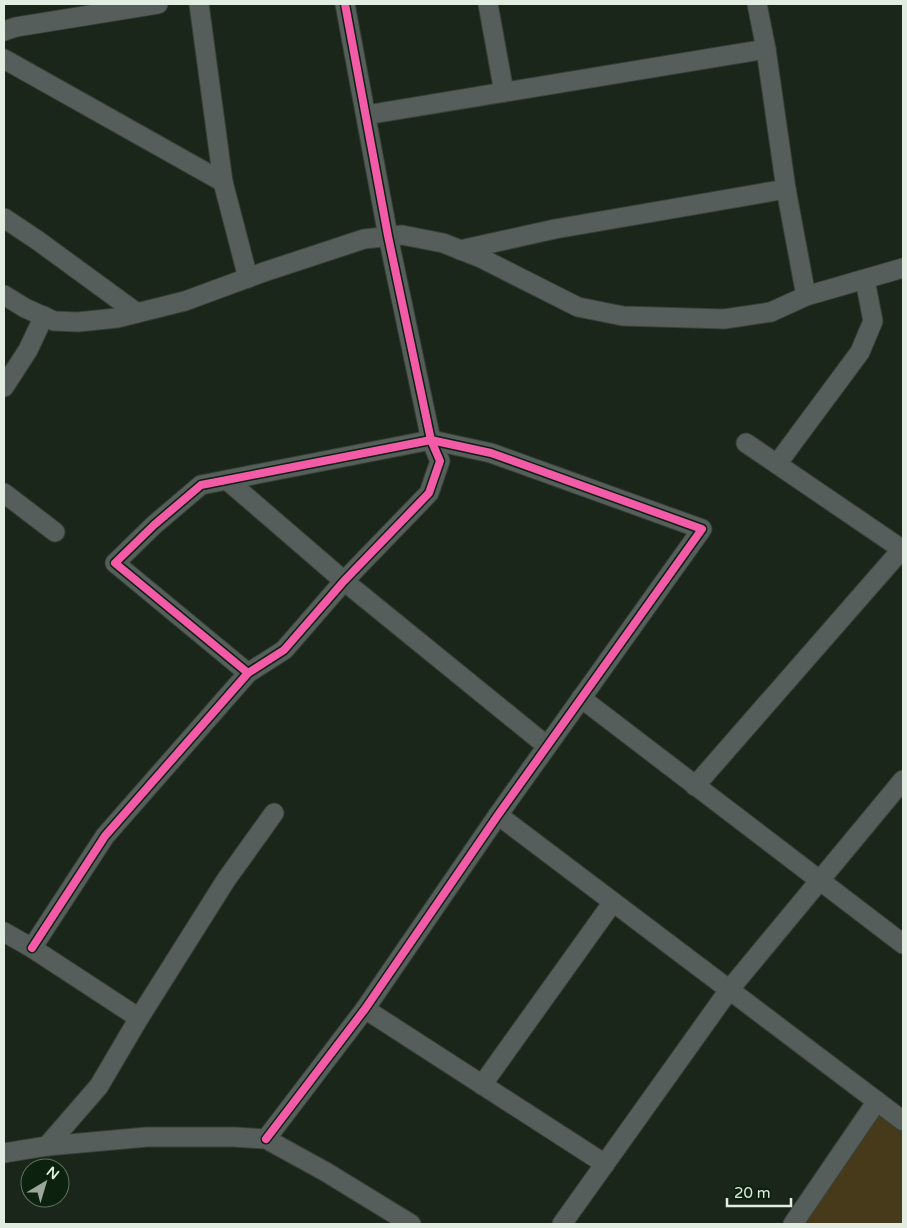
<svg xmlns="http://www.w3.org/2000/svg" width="907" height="1228" font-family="'Varela Round',sans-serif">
	<rect width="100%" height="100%" fill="#1b261b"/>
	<path fill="#473a1a" d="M880 1110 903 1128V1224H801Z"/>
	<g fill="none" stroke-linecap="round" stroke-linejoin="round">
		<defs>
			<g id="minor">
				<path d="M199 4 223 182 248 278"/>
				<path d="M488 4 504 92"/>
				<path d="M757 4 766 49 786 189 806 296"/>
				<path d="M4 31 16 27 158 4"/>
				<path d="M4 59 223 182"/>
				<path d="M366 115 766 49"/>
				<path d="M4 218 37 240 137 313"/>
				<path d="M460 250 555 229 786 189"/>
				<path d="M4 295 25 308 54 321 78 322 117 318 185 301 264 272 364 239 402 235 443 243 481 258 578 307 623 316 724 319 771 312 806 296 903 268"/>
				<path d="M4 387 28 350 44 316"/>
				<path d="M746 443 903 550"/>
				<path d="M777 464 860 352 873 321 865 280"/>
				<path d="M227 480 344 581 547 746"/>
				<path d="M4 493 55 532"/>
				<path d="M581 698 903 944"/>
				<path d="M695 786 903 548"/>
				<path d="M498 815 903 1121"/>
				<path d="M4 932 32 948 139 1018"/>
				<path d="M32 948 105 836 248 673 115 563 154 525 201 485 431 440 440 461 429 493 344 581 284 650 248 673"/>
				<path d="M365 1009 605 1164"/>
				<path d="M482 1085 613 902"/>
				<path d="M266 1139 365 1009 498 815 702 529 491 453 431 440 388 236 345 4"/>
				<path d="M47 1146 99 1086 139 1018 226 880 274 813"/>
				<path d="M4 1153 47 1146 147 1137H234L266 1139 326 1172 411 1224"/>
				<path d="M562 1224 729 990 903 780"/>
				<path d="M793 1224 877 1101"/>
			</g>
		</defs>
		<use href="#minor" stroke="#374137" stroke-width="21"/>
		<use href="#minor" stroke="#565e5b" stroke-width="19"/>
		<defs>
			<g id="cycleway">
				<path d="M32 948 105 836 248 673 115 563 154 525 201 485 431 440 440 461 429 493 344 581 284 650 248 673"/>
				<path d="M266 1139 365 1009 498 815 702 529 491 453 431 440 388 236 345 4"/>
			</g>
		</defs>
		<use href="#cycleway" stroke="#0c210e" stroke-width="11"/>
		<use href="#cycleway" stroke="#f35aa7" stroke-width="8"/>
	</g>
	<rect width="907" height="1228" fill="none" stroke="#e0ede0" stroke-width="10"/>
	<g transform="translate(45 1183) rotate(38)"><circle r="24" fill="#0c210e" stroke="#617362"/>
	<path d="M0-4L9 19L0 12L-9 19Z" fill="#9ba79b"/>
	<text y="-8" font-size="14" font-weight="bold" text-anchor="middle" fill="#e0ede0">N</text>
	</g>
	<path d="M727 1198v8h64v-8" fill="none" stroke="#e0ede0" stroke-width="2.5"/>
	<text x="734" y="1198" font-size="15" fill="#e0ede0" stroke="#0c210e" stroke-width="4" paint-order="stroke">20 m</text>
</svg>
